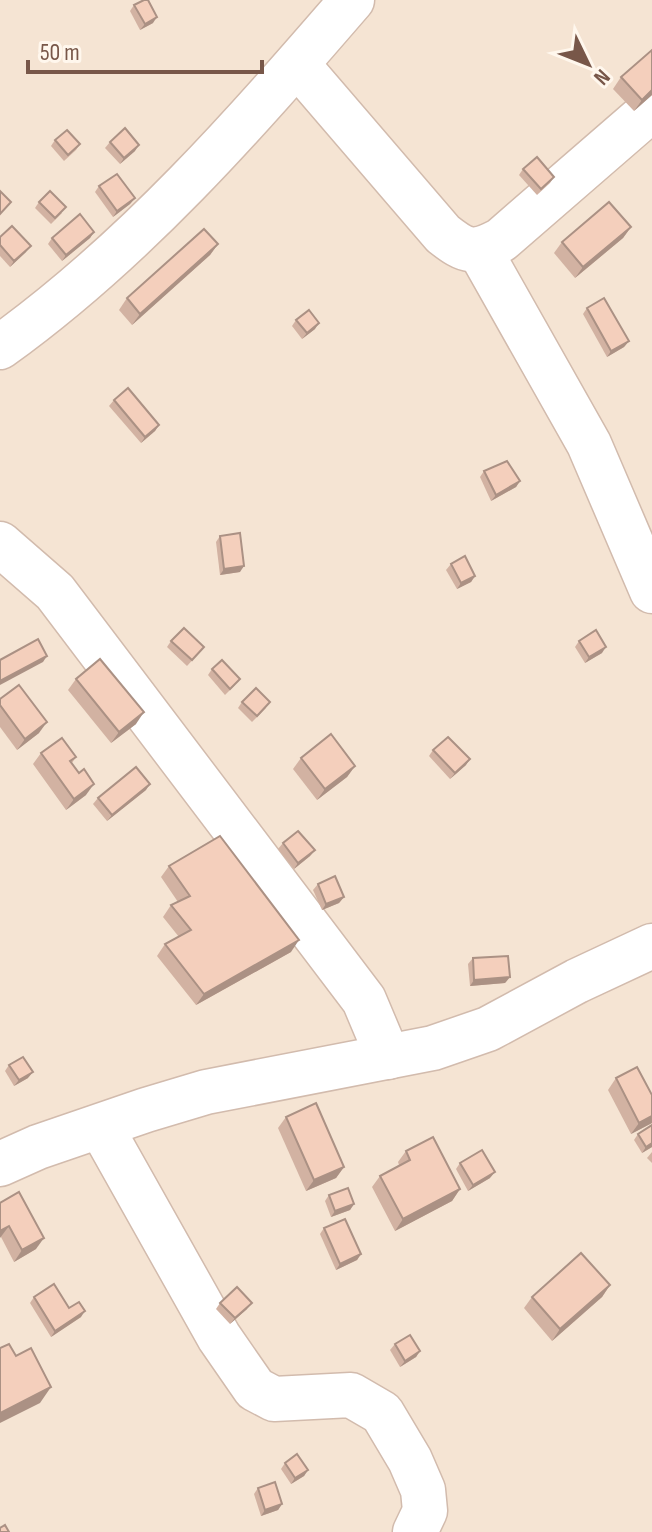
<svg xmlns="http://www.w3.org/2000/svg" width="652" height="1532" font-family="'Sofia Sans Condensed',sans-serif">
	<rect width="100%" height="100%" fill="#fdf2e5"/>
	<rect fill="#f5e4d3" x="0" y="0" width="652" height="1532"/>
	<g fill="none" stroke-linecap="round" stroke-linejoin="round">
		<defs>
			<g id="minor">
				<path d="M297 64 443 234C467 253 474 254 501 240L652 109"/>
				<path d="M480 251 589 444 652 591"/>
				<path d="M0 347C135 250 244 125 352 0"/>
				<path d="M0 544 55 592 364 1000 388 1057"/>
				<path d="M101 1127 219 1337 255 1389 274 1399 351 1395 382 1413 410 1460 423 1490 425 1511 415 1532"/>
				<path d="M0 1164 38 1147 146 1110 206 1092 433 1048 488 1029 577 981 652 946"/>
			</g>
		</defs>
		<use href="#minor" stroke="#d2bbad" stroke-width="47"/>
		<use href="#minor" stroke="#fff" stroke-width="44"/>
	</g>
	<g fill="#d2b2a2">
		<path d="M134 5 153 23 140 30 130 11Z"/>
		<path d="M621 77 652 95 634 111 613 89Z"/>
		<path d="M55 140 80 144 76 150 64 161 51 146Z"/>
		<path d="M110 142 135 151 120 164 105 148Z"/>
		<path d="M523 169 554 177 550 183 537 195 519 175Z"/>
		<path d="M99 186 135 198 130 204 113 217 95 192Z"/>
		<path d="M39 202 62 213 51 224 35 208Z"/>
		<path d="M631 227 623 238 575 278 554 253 562 242Z"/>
		<path d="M94 232 90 238 62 261 48 244 52 238Z"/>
		<path d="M0 237 26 252 10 267 0 256Z"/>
		<path d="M218 244 210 255 132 325 119 310 127 298Z"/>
		<path d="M587 308 629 341 624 347 607 357 583 314Z"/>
		<path d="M296 320 315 329 302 339 292 326Z"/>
		<path d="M114 400 159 425 155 431 141 443 109 406Z"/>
		<path d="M484 471 520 481 516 487 491 501 480 477Z"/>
		<path d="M220 536 240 572 220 575 216 542Z"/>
		<path d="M451 564 475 576 471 582 457 589 446 570Z"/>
		<path d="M171 641 199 653 187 666 167 647Z"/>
		<path d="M579 641 602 653 585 663 575 647Z"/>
		<path d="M212 669 235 685 225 695 208 675Z"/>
		<path d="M76 679 136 724 111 743 68 690Z"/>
		<path d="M0 699 39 733 17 750 0 727Z"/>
		<path d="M242 702 266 708 252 722 238 708Z"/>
		<path d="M433 750 466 765 450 779 429 756Z"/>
		<path d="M41 753 76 757 72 763 86 795 66 810 33 764Z"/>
		<path d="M301 758 355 766 347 777 317 800 293 769Z"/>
		<path d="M146 790 107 821 93 804 98 798Z"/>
		<path d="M283 843 315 850 310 856 294 869 278 849Z"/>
		<path d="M169 866 291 952 196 1005 157 956 165 944 179 937 163 917 171 905 178 902 161 877Z"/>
		<path d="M318 884 344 897 339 903 322 910 313 890Z"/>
		<path d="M473 958 510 977 505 983 470 986 468 964Z"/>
		<path d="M9 1065 28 1078 14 1086 5 1071Z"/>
		<path d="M616 1078 652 1095V1123L631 1134 608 1090Z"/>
		<path d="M286 1117 344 1167 336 1178 306 1191 278 1128Z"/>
		<path d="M638 1134 652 1147 642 1153 634 1140Z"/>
		<path d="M406 1151 460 1189 452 1201 395 1231 372 1187 380 1176 399 1165 398 1162Z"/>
		<path d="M652 1152V1163L647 1158Z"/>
		<path d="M460 1163 490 1178 468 1191 456 1169Z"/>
		<path d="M329 1195 354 1204 350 1210 331 1217 325 1201Z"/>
		<path d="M0 1203 36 1249 14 1262 1 1237Z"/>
		<path d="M324 1228 361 1254 357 1260 336 1270 320 1234Z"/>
		<path d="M610 1285 602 1297 552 1341 524 1308 532 1297Z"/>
		<path d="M34 1297 69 1308 81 1317 51 1337 30 1303Z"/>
		<path d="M220 1303 247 1309 230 1324 216 1309Z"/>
		<path d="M395 1344 420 1351 416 1357 400 1367 390 1350Z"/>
		<path d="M285 1463 308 1470 304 1476 291 1484 281 1469Z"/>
		<path d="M258 1488 282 1504 278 1510 261 1516 254 1494Z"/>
	</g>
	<g fill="#ab9184">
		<path d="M157 17 153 23 140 30 145 24Z"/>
		<path d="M652 90V95L634 111 642 100Z"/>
		<path d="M139 145 135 151 120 164 124 158Z"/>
		<path d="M135 198 130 204 113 217 117 211Z"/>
		<path d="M631 227 623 238 575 278 583 267Z"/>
		<path d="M94 232 90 238 62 261 66 255Z"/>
		<path d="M218 244 210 255 132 325 140 314Z"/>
		<path d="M31 246 26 252 10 267 14 261Z"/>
		<path d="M319 323 315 329 302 339 307 333Z"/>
		<path d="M629 341 624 347 607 357 611 351Z"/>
		<path d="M159 425 155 431 141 443 145 437Z"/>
		<path d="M520 481 516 487 491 501 496 495Z"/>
		<path d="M244 566 240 572 220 575 224 569Z"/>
		<path d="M475 576 471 582 457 589 461 583Z"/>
		<path d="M606 647 602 653 585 663 589 657Z"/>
		<path d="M47 656 43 662 0 685V681Z"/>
		<path d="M144 712 136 724 111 743 119 732Z"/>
		<path d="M47 722 39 733 17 750 25 739Z"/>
		<path d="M470 759 466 765 450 779 455 773Z"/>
		<path d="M355 766 347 777 317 800 325 789Z"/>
		<path d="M94 784 86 795 66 810 74 799Z"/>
		<path d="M150 784 146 790 107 821 112 815Z"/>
		<path d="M315 850 310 856 294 869 298 863Z"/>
		<path d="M344 897 339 903 322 910 326 904Z"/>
		<path d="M299 940 291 952 196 1005 204 994Z"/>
		<path d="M510 977 505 983 470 986 474 980Z"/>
		<path d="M33 1072 28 1078 14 1086 19 1080Z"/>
		<path d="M652 1116V1123L631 1134 639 1123Z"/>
		<path d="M652 1143V1147L642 1153 646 1147Z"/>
		<path d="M344 1167 336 1178 306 1191 314 1180Z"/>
		<path d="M495 1172 490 1178 468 1191 473 1185Z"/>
		<path d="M460 1189 452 1201 395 1231 403 1219Z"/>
		<path d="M354 1204 350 1210 331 1217 335 1211Z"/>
		<path d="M9 1226 0 1238V1231Z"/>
		<path d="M44 1238 36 1249 14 1262 22 1250Z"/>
		<path d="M361 1254 357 1260 336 1270 340 1264Z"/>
		<path d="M610 1285 602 1297 552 1341 560 1329Z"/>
		<path d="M252 1303 247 1309 230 1324 235 1318Z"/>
		<path d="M85 1311 81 1317 51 1337 55 1331Z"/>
		<path d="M420 1351 416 1357 400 1367 405 1361Z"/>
		<path d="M51 1387 40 1403 0 1423V1413Z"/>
		<path d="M308 1470 304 1476 291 1484 295 1478Z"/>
		<path d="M282 1504 278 1510 261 1516 265 1510Z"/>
	</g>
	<g fill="#f4cfbc" stroke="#ab9184" stroke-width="2">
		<path d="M144 0H148L157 17 145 24 134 5Z"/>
		<path d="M652 50V90L642 100 621 77Z"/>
		<path d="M125 128 139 145 124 158 110 142Z"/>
		<path d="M67 130 80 144 68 155 55 140Z"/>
		<path d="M537 157 554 177 541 189 523 169Z"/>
		<path d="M117 174 135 198 117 211 99 186Z"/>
		<path d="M0 191 11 202 0 214Z"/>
		<path d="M50 191 66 207 55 218 39 202Z"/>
		<path d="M609 202 631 227 583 267 562 242Z"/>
		<path d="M80 214 94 232 66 255 52 238Z"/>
		<path d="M12 226 31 246 14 261 0 245V237Z"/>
		<path d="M204 229 218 244 140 314 127 298Z"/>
		<path d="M604 298 629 341 611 351 587 308Z"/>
		<path d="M309 310 319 323 307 333 296 320Z"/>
		<path d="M128 388 159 425 145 437 114 400Z"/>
		<path d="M507 461 520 481 496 495 484 471Z"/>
		<path d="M240 533 244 566 224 569 220 536Z"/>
		<path d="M465 556 475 576 461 583 451 564Z"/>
		<path d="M184 628 204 647 192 660 171 641Z"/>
		<path d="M596 630 606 647 589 657 579 641Z"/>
		<path d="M38 639 47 656 0 681V660Z"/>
		<path d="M100 659 144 712 119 732 76 679Z"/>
		<path d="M222 660 240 679 230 689 212 669Z"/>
		<path d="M19 685 47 722 25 739 0 705V699Z"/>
		<path d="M256 688 270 702 257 716 242 702Z"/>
		<path d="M331 734 355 766 325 789 301 758Z"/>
		<path d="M448 737 470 759 455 773 433 750Z"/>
		<path d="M62 738 76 757 70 761 79 773 84 769 94 784 74 799 41 753Z"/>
		<path d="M136 767 150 784 112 815 98 798Z"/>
		<path d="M298 831 315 850 298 863 283 843Z"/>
		<path d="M220 836 299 940 204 994 165 944 191 930 171 905 190 896 169 866Z"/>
		<path d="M335 876 344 897 326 904 318 884Z"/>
		<path d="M508 956 510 977 474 980 473 958Z"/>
		<path d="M23 1057 33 1072 19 1080 9 1065Z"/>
		<path d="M637 1067 652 1095V1116L639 1123 616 1078Z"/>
		<path d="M316 1103 344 1167 314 1180 286 1117Z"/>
		<path d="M652 1125V1143L646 1147 638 1134Z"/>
		<path d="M433 1137 460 1189 403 1219 380 1176 410 1160 406 1151Z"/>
		<path d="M482 1150 495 1172 473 1185 460 1163Z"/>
		<path d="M348 1188 354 1204 335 1211 329 1195Z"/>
		<path d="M19 1192 44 1238 22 1250 9 1226 0 1231V1203Z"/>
		<path d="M345 1219 361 1254 340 1264 324 1228Z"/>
		<path d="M581 1253 610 1285 560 1329 532 1297Z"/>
		<path d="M54 1284 69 1308 79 1302 85 1311 55 1331 34 1297Z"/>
		<path d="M237 1287 252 1303 235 1318 220 1303Z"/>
		<path d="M410 1335 420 1351 405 1361 395 1344Z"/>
		<path d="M9 1344 16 1356 31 1348 51 1387 0 1413V1348Z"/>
		<path d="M297 1454 308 1470 295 1478 285 1463Z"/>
		<path d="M275 1482 282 1504 265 1510 258 1488Z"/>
		<path d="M5 1525 9 1532H0V1528Z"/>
	</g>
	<g transform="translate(588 64) rotate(133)" stroke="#fff7ed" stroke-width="6" paint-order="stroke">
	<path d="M0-6L14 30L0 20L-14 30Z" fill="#785749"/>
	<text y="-12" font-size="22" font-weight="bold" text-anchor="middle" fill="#785749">N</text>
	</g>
	<path d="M28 60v12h234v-12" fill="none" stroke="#785749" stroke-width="4"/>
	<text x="40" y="60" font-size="24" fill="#785749" stroke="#fff7ed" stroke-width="6" paint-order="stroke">50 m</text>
</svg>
